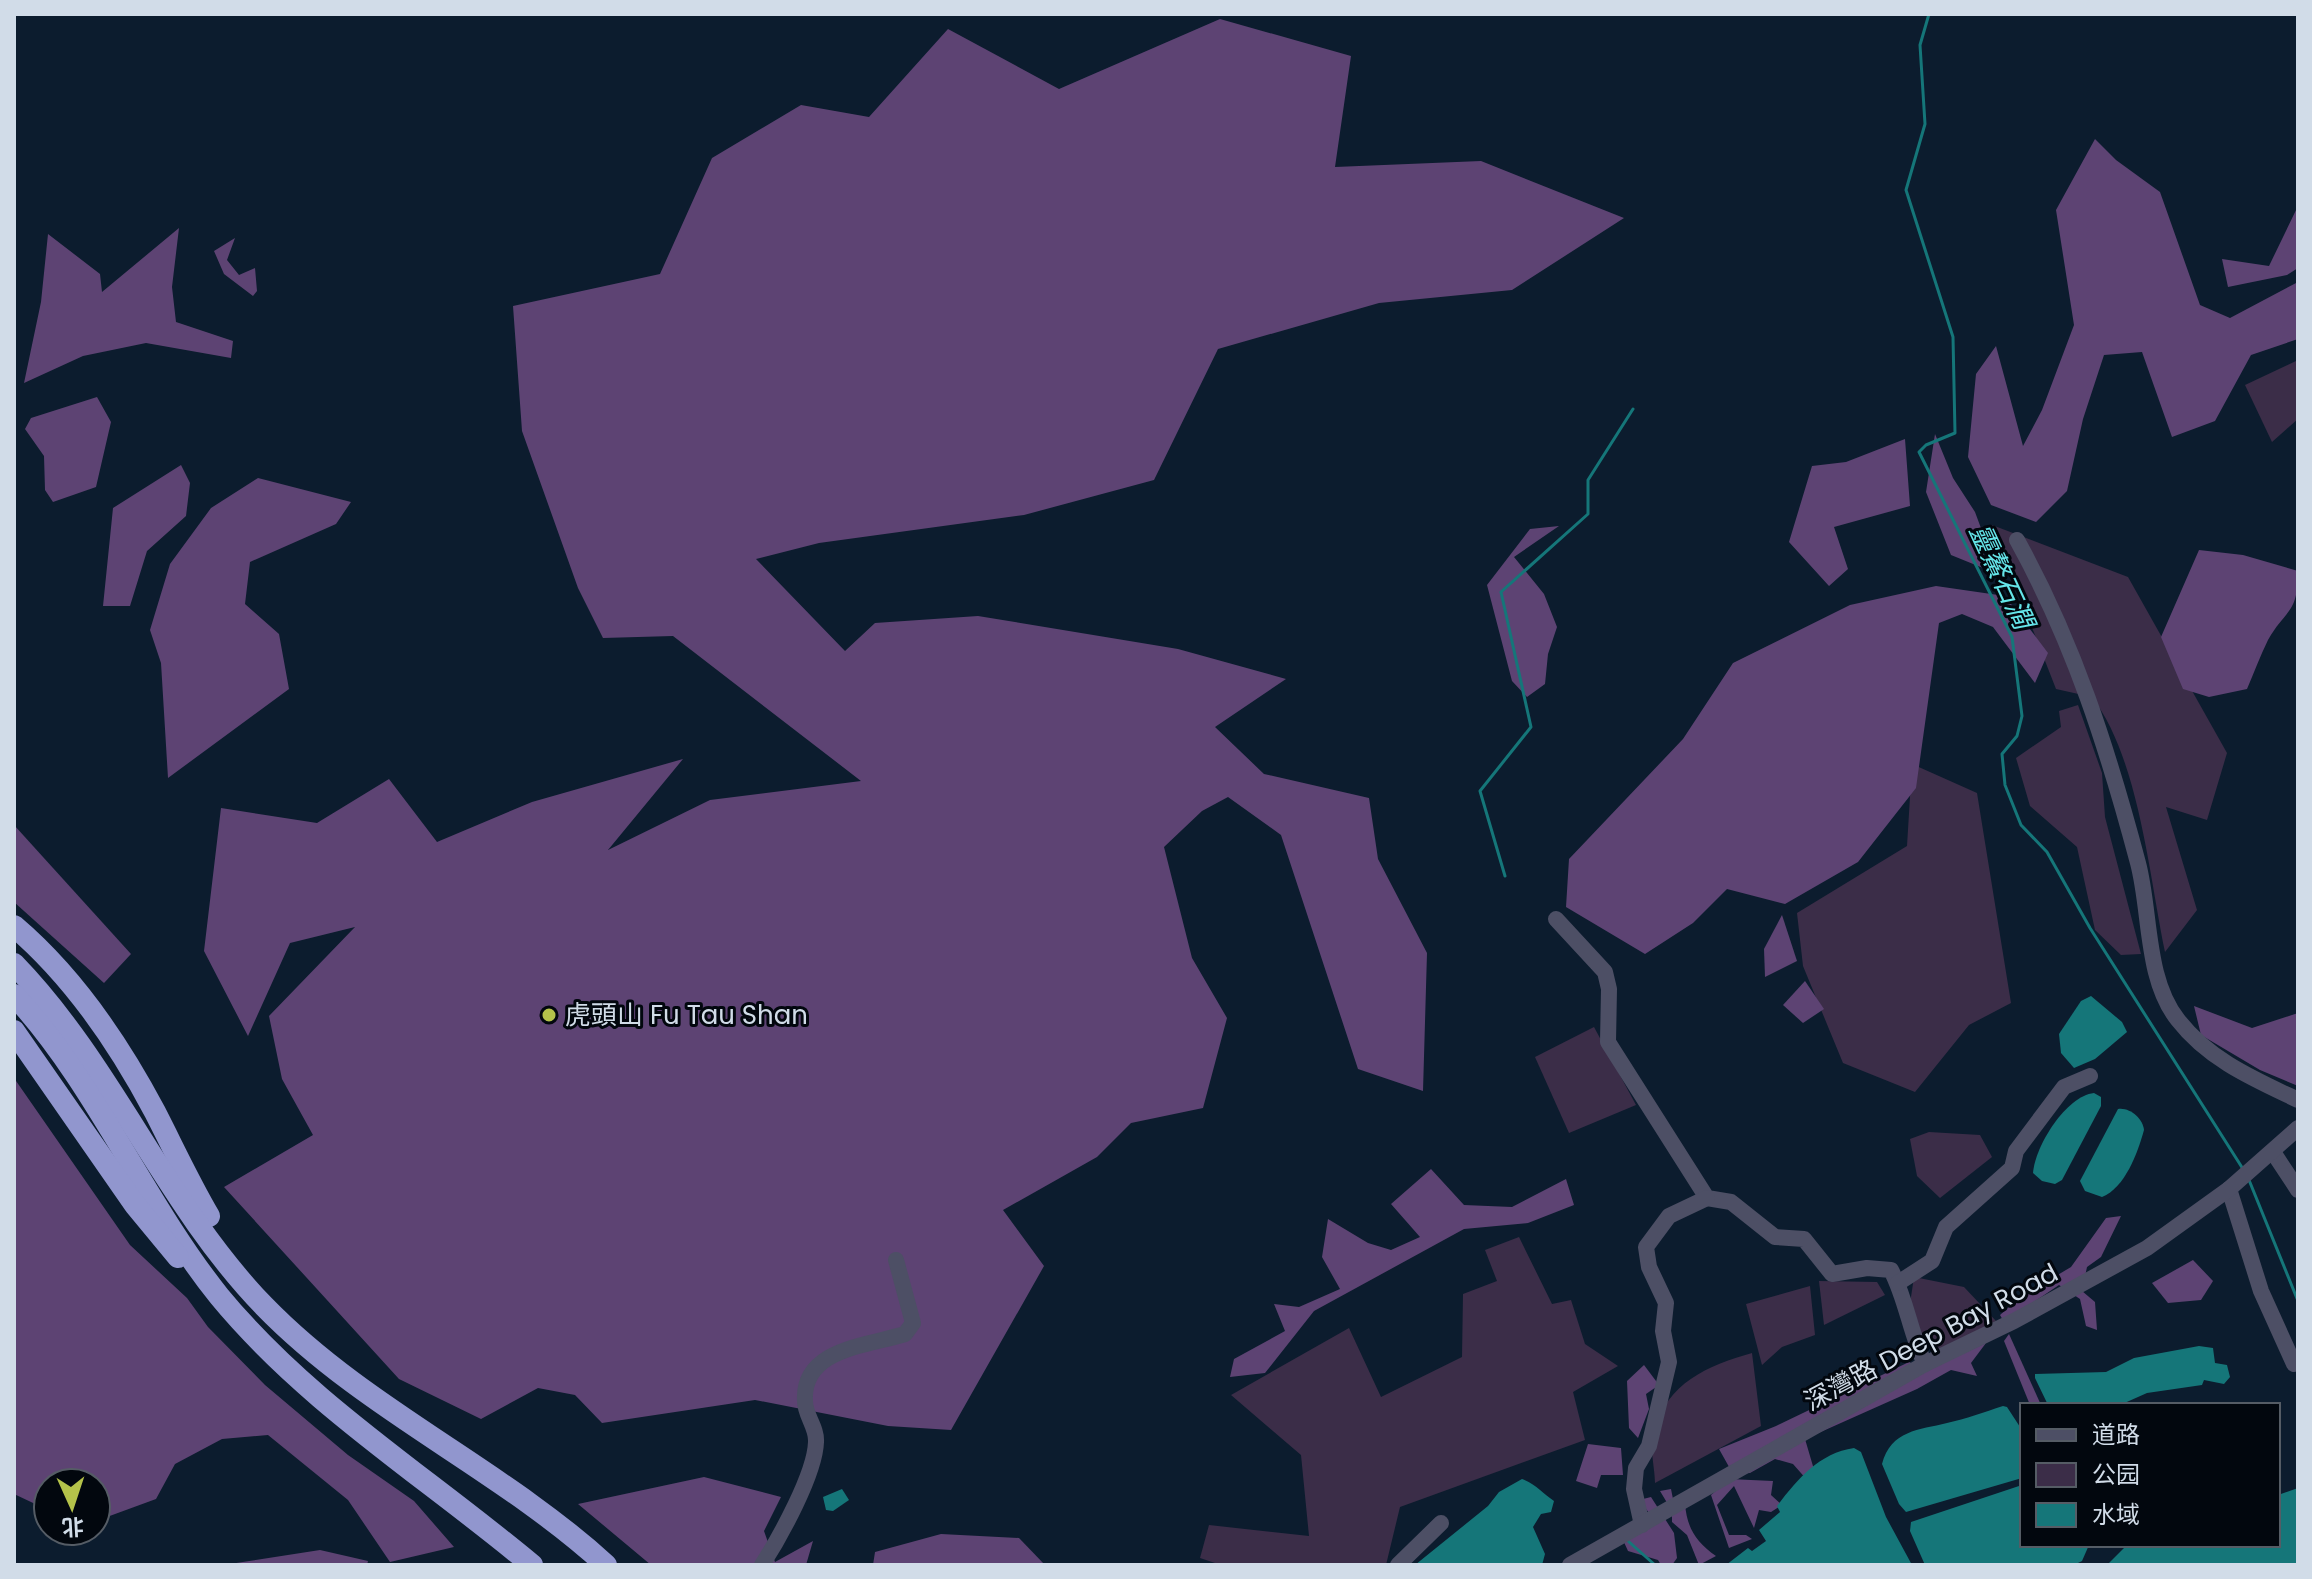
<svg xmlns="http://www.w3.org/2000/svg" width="2312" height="1579" font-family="Poppins,'Noto Sans SC',sans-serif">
	<rect width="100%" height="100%" fill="#0c1c2e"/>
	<g fill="#3b2d48">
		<path d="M2298 360V419L2272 442 2245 385Z"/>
		<path d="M1992 525 2128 577 2227 753 2207 820 2166 807 2197 910 2165 952C2149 875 2139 759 2092 697L2056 689Z"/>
		<path d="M2078 705 2102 773 2105 817 2141 954 2121 955 2095 930 2077 847 2030 806 2016 758 2061 727 2059 711Z"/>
		<path d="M1912 764 1977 793 2011 1003 1969 1025 1915 1092 1843 1063 1803 966 1797 913 1907 846Z"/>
		<path d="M1594 1027 1636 1105 1569 1133 1535 1057Z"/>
		<path d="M1929 1132 1980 1135 1992 1157 1940 1198 1917 1176 1910 1139Z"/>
		<path d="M1519 1237 1552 1304 1571 1300 1585 1344 1618 1366 1573 1392 1585 1440 1400 1507 1386 1565H1221L1200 1558 1209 1525 1309 1536 1301 1455 1231 1395 1349 1328 1381 1397 1462 1357 1463 1294 1497 1281 1485 1250Z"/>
		<path d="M1914 1277 1964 1287 1996 1321 1935 1354 1908 1317Z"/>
		<path d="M1819 1281 1877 1282 1885 1295 1824 1325Z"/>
		<path d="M1810 1286 1815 1335 1782 1347 1762 1365 1746 1304Z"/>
		<path d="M1752 1353 1761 1426 1655 1483C1655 1468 1649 1445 1653 1432 1668 1382 1707 1366 1752 1353Z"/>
	</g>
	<g fill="#5d4373">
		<path d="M1220 19 1351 56 1335 167 1481 161 1624 218 1512 290 1379 303 1218 349 1154 480 1024 515 819 543 756 559 845 651 875 623 978 616 1178 649 1286 679 1215 727 1264 774 1369 798 1378 859 1427 953 1423 1091 1358 1069 1281 835 1228 797 1202 811 1164 847 1192 958 1227 1018 1203 1108 1131 1123 1097 1157 1003 1210 1044 1266 951 1430 888 1426 755 1400 602 1423 575 1395 538 1388 481 1419 399 1379 224 1187 313 1135 282 1079 269 1016 355 927 290 943 248 1036 204 951 221 808 317 823 389 779 437 842 532 802 683 759 608 850 710 800 861 781 673 636 603 638 578 588 522 431 513 306 660 274 712 158 801 105 869 117 948 29 1059 89Z"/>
		<path d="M2095 139 2116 160 2160 192 2200 305 2230 318 2298 282V339L2251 355 2215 421 2172 437 2142 352 2104 355 2083 419 2067 491 2036 522 1991 505 1968 457 1976 374 1996 346 2023 446 2042 410 2074 325 2056 210Z"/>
		<path d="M2298 206V268L2287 275 2228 287 2222 259 2269 266Z"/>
		<path d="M179 228 172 287 176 322 233 341 231 358 146 343 83 356 24 383 41 302 48 234 100 274 102 292Z"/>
		<path d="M235 238 227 260 239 275 255 268 257 291 253 296 224 274 214 251Z"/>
		<path d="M97 397 111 422 96 487 53 502 45 490 44 456 25 429 31 418Z"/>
		<path d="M1935 434 1953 478 1975 512 1985 539 1983 568 1951 555 1926 492Z"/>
		<path d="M1905 439 1910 506 1834 527 1848 569 1829 586 1789 542 1812 466 1846 462Z"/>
		<path d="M181 465 190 483 186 516 147 551 130 606H103L113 508Z"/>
		<path d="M258 478 351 502 336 524 250 562 245 604 279 634 289 689 168 778 161 663 150 630 170 564 211 508Z"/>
		<path d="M1559 526 1514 557 1544 594 1557 627 1548 654 1545 684 1527 697 1512 681 1487 585 1530 529Z"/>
		<path d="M2199 550 2243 555 2298 571C2298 615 2286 608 2268 640 2260 656 2254 673 2247 689L2209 697 2183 689 2161 637Z"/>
		<path d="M1936 586 2005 596 2048 653 2035 683 1993 627 1962 614 1939 623 1916 788 1858 862 1785 904 1727 889 1693 923 1645 954 1566 907 1569 859 1683 739 1733 663 1850 605Z"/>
		<path d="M14 825 131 954 104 983 14 902Z"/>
		<path d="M1782 915 1797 961 1765 977 1764 949Z"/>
		<path d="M1805 981 1824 1009 1803 1023 1783 1005Z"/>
		<path d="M2194 1006 2252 1028 2298 1013V1086L2260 1070 2201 1035Z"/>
		<path d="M14 1078 130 1245 187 1298 208 1327 265 1385 348 1455 414 1501 454 1547 390 1562 348 1500 268 1435 222 1439 175 1464 156 1499 96 1521V1483H48V1510L14 1494Z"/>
		<path d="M1431 1169 1464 1205 1512 1207 1566 1179 1574 1205 1528 1223 1464 1229 1314 1311 1265 1373 1230 1377 1234 1359 1285 1331 1274 1304 1299 1307 1340 1289 1322 1257 1328 1219 1368 1243 1391 1250 1420 1237 1391 1204Z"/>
		<path d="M2121 1216 2101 1257 2087 1267 2082 1291 2095 1302 2097 1330 2086 1326 2080 1299 2059 1285 2004 1322 2000 1315 2019 1298 2071 1267 2106 1218Z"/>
		<path d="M2193 1260 2213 1281 2201 1300 2168 1303 2152 1283Z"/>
		<path d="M2009 1334 2041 1405H2030L2004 1341Z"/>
		<path d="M1986 1343 1971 1363 1977 1376 1951 1370 1917 1389 1805 1439 1815 1473 1808 1481 1793 1464 1775 1459 1750 1473 1733 1474 1719 1449 1776 1426 1909 1362 1927 1370Z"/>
		<path d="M1644 1365 1659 1385 1646 1394 1649 1409 1638 1438 1629 1428 1627 1381Z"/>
		<path d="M1588 1444 1621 1448 1623 1475H1601L1597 1488 1576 1481Z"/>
		<path d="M704 1477 781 1497 764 1531 775 1562 813 1541 806 1565H651L578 1504Z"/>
		<path d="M1729 1479 1773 1481 1771 1495 1782 1505 1771 1512 1759 1510 1754 1528 1734 1486 1717 1505 1729 1535H1746L1752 1539 1729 1548 1711 1495Z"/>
		<path d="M1671 1489 1674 1504H1685C1687 1528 1696 1542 1716 1556L1699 1565 1687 1535 1672 1522V1511L1660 1491Z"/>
		<path d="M1651 1497 1674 1533 1677 1558 1672 1565H1661L1658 1560 1628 1551 1623 1540 1653 1518 1639 1500Z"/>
		<path d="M941 1534 1019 1538 1045 1565H873L875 1552Z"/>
		<path d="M320 1550 368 1561 367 1565H223Z"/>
	</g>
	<g fill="#157679">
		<path d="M2091 996 2122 1022 2127 1032 2095 1059 2074 1068 2061 1053 2059 1034 2081 1001Z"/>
		<path d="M2094 1093 2101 1097V1106L2062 1180 2055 1184 2042 1181 2033 1173C2035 1146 2066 1096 2094 1093Z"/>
		<path d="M2118 1109C2130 1107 2143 1119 2144 1130 2138 1152 2125 1188 2102 1197L2085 1191 2080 1181Z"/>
		<path d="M2199 1346 2213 1348 2215 1363 2227 1365 2230 1377 2224 1384 2204 1380 2202 1385 2147 1393 2120 1405H2048L2035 1378V1374L2106 1372 2134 1358Z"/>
		<path d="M2003 1406 2007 1407 2022 1430V1478L1906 1512 1899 1504 1882 1464C1891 1430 1919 1430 1947 1423 1966 1419 1984 1412 2003 1406Z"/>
		<path d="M1854 1448 1861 1452 1886 1517 1912 1565H1726L1748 1548 1752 1551 1766 1541 1759 1530 1780 1512 1777 1506C1797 1480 1819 1453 1854 1448Z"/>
		<path d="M1522 1479C1537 1485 1542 1493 1554 1501L1551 1512 1541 1514 1533 1527 1545 1554 1542 1565H1415L1488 1506 1499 1492Z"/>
		<path d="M2022 1485V1545H2089L2082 1561 2074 1565H1925L1910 1531 1911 1522Z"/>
		<path d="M2298 1488V1565H2107L2127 1545H2278V1495Z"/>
		<path d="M842 1489 849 1500 833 1511 826 1510 823 1497Z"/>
	</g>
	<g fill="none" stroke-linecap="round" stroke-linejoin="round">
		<g stroke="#157679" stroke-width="3">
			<path d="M1929 14 1920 45 1925 124 1906 190 1953 337 1955 433 1926 445 1919 452 2012 637 2022 716 2017 736 2002 754 2005 785 2021 825 2047 852 2090 928 2243 1169"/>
			<path d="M1505 876 1480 791 1531 727 1501 592 1588 514V480L1633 409"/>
			<path d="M2249 1180 2298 1301"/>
			<path d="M1628 1541 1655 1565"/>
		</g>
		<g stroke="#4d4f65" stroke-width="16">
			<path d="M2017 540C2074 643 2108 750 2138 863 2151 912 2145 979 2178 1020 2209 1060 2254 1079 2298 1100"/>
			<path d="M1556 919 1605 972 1609 989 1608 1042 1707 1198 1731 1202 1775 1237 1804 1239 1832 1274 1867 1268 1891 1270C1907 1301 1910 1333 1925 1364"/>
			<path d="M2273 1152 2298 1190"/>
			<path d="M2229 1189 2261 1291 2294 1364"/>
			<path d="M1898 1283 1932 1261 1946 1227 2012 1168 2016 1151 2064 1087 2090 1076"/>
			<path d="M1642 1525 1634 1489 1636 1468 1649 1446 1669 1362 1663 1331 1666 1303 1649 1267 1646 1247 1669 1216 1707 1198"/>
			<path d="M762 1565C780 1537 815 1474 816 1442 817 1427 805 1416 805 1401 802 1349 866 1346 905 1334L913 1323 896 1260"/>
			<path d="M1398 1565 1441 1523"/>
			<path d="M1570 1565 1925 1364 2014 1321 2147 1248 2229 1189 2298 1128"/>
		</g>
		<g stroke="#9196ce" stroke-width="22">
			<path d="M14 926C74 977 119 1044 155 1112 173 1147 189 1182 209 1216"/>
			<path d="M14 964C113 1066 165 1204 264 1306 365 1410 500 1468 606 1565"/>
			<path d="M14 995C97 1085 143 1201 219 1296 307 1403 427 1477 532 1565"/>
			<path d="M14 1031 135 1205 178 1257"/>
		</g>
	</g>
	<circle fill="#b4c24a" stroke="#02070e" stroke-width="3" cx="549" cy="1015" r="8"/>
	<g text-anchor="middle" stroke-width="6" stroke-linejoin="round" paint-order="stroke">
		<g font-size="26" fill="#d1dce8" stroke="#02070e" text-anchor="start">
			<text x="565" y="1024">虎頭山 Fu Tau Shan</text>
		</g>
		<g font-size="26" fill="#d1dce8" stroke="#02070e">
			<text transform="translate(1931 1337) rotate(-28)" y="9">深灣路 Deep Bay Road</text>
		</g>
		<g font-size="28" font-style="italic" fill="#65e5e9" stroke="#02070e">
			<text transform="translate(2002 576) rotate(65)" y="10">靈鰲石澗</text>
		</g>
	</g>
	<rect width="2312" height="1579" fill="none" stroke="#d1dce8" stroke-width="32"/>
	<rect x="2020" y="1403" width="260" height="144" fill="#02070e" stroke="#555c65" stroke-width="2"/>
	<rect x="2036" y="1429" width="40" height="12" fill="#4d4f65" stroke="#555c65" stroke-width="2"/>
	<text x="2092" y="1443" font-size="24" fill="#d1dce8">道路</text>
	<rect x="2036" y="1463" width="40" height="24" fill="#3b2d48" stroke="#555c65" stroke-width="2"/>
	<text x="2092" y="1483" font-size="24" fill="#d1dce8">公园</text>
	<rect x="2036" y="1503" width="40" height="24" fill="#157679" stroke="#555c65" stroke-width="2"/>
	<text x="2092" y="1523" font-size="24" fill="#d1dce8">水域</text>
	<g transform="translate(72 1507) rotate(177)"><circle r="38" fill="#02070e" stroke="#555c65" stroke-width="2"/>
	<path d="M0-6L14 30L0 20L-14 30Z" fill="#b4c24a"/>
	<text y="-12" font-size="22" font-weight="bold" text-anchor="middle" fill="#d1dce8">北</text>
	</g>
</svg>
